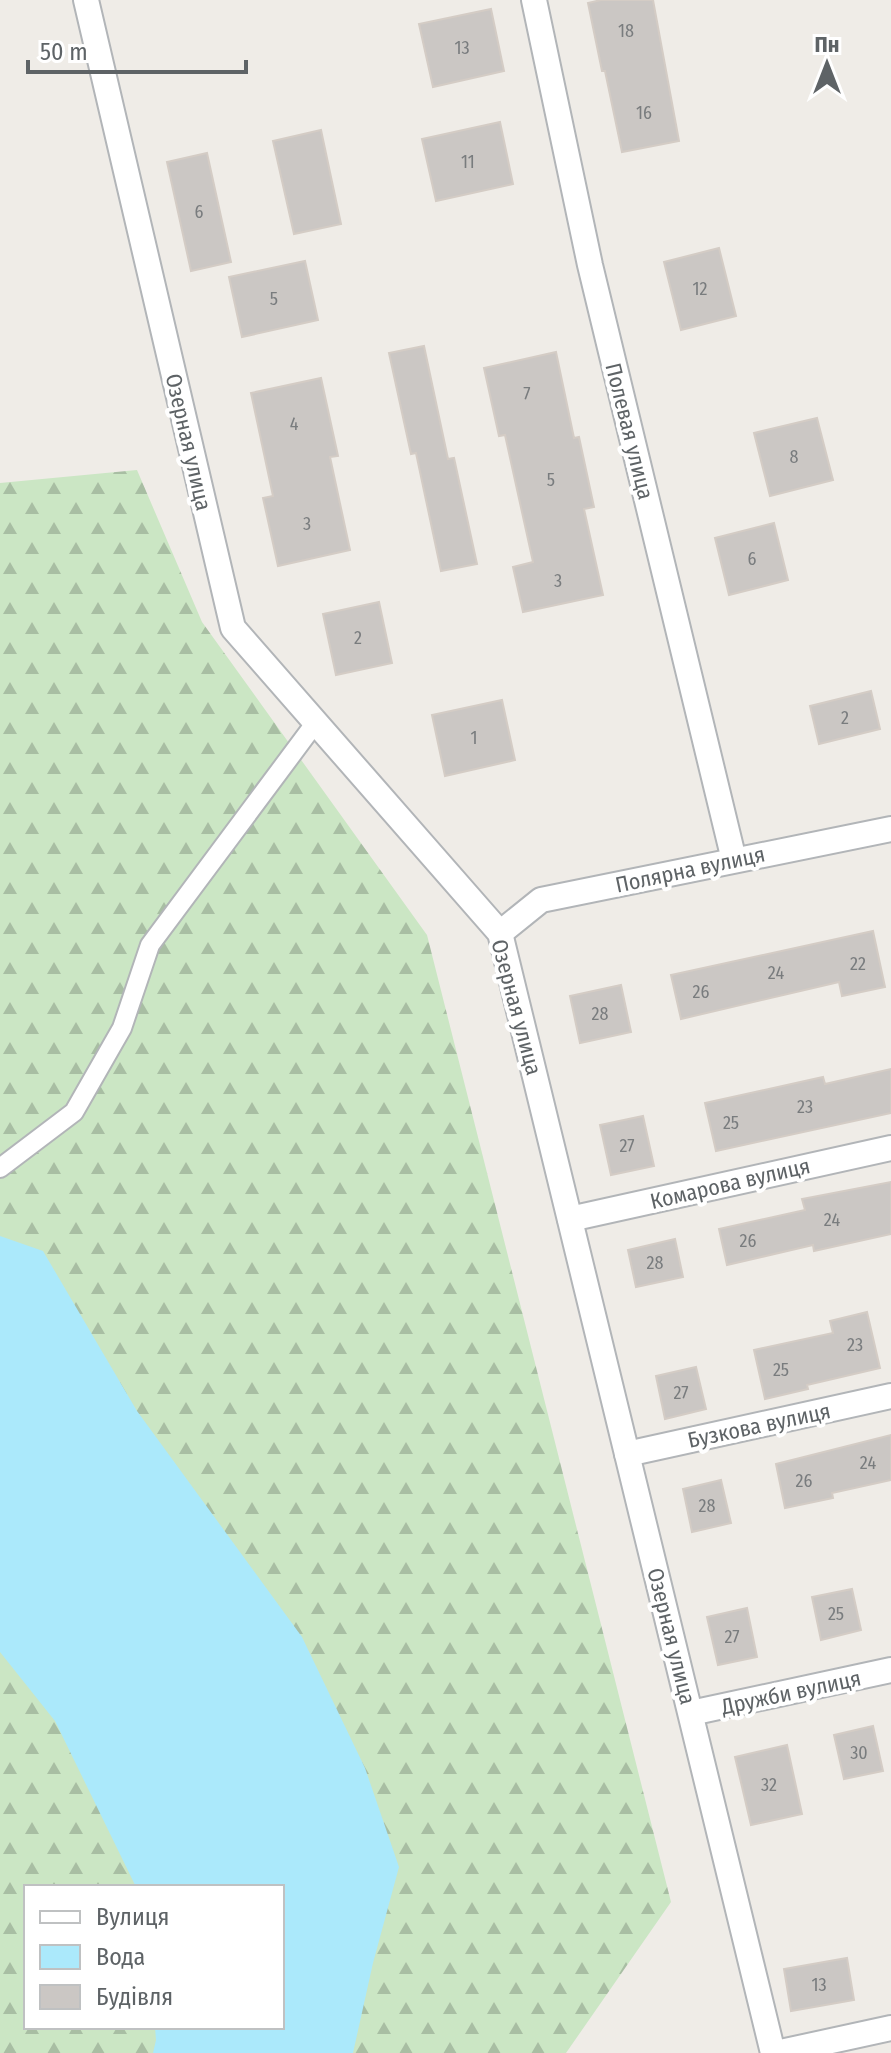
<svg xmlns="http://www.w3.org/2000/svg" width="891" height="2053" font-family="'Fira Sans Condensed',sans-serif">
	<defs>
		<pattern id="forest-firs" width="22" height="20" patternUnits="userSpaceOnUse" patternTransform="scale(2)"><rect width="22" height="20" fill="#cbe6c4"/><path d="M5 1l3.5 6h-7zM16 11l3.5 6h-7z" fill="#a8bea3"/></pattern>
	</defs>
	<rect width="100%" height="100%" fill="#efece7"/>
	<path fill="url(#forest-firs)" fill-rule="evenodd" d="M137 470 202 622 427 935 671 1902 566 2053H0V483ZM26 1887H282V2027H26Z"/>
	<path fill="#abe9fb" d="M0 1236 43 1251 137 1411 302 1637 365 1768 399 1867 373 1963 353 2053H153L156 2040 155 2027H282V1887H136L55 1721 0 1652Z"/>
	<g fill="#cbc7c4" stroke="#d4ccc5" stroke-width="2">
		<path d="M601 0H653L679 141 622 152 605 71H602L588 3Z"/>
		<path d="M491 9 504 71 433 87 419 24Z"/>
		<path d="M500 122 513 184 436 201 422 139Z"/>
		<path d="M321 130 341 224 294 234 273 141Z"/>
		<path d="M207 153 231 262 191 271 167 162Z"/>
		<path d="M719 248 736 316 681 330 664 262Z"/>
		<path d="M305 261 318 320 242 337 229 277Z"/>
		<path d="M424 346 448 459 454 458 477 564 441 571 416 453 411 454 389 353Z"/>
		<path d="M556 352 574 438 579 437 594 507 584 509 603 595 523 612 513 567 533 562 505 435 499 436 484 368Z"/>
		<path d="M321 378 338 456 330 457 350 550 278 566 263 498 273 496 251 393Z"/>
		<path d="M817 418 833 480 770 496 754 433Z"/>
		<path d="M774 523 788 580 729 595 715 538Z"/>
		<path d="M379 602 392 663 336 675 323 614Z"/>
		<path d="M871 691 880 729 819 744 810 706Z"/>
		<path d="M502 700 515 760 445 776 432 715Z"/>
		<path d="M873 931 885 987 842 996 839 982 681 1019 671 975Z"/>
		<path d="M621 985 631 1032 580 1043 570 996Z"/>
		<path d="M891 1069V1113L716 1151 705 1103 823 1077 825 1084Z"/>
		<path d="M643 1116 654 1166 611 1175 600 1125Z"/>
		<path d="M891 1182V1234L814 1251 813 1245 727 1265 719 1229 805 1210 802 1199Z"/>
		<path d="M675 1239 683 1277 636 1287 628 1250Z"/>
		<path d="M867 1312 880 1368 807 1385 808 1389 765 1399 754 1350 833 1333 830 1321Z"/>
		<path d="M696 1367 706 1409 665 1419 656 1376Z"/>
		<path d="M891 1435V1480L832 1493 833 1498 785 1508 776 1464Z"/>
		<path d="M721 1480 731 1523 692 1532 683 1489Z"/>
		<path d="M852 1589 861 1630 821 1640 812 1597Z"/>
		<path d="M747 1608 757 1657 718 1665 707 1617Z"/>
		<path d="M873 1726 883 1771 844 1779 834 1735Z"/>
		<path d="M787 1745 802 1814 751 1825 735 1757Z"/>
		<path d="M847 1958 854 2000 791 2011 784 1969Z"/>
	</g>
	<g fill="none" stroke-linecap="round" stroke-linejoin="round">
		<defs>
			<path id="pedestrian" d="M0 1168 74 1112 122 1028 150 945 316 722"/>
			<g id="minor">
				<path d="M86 0 233 628 500 933 773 2053"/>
				<path d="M534 0 590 265 734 860"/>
				<path d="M500 933 541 900 891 829"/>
				<path d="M570 1219 891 1148"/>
				<path d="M627 1454 891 1396"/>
				<path d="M691 1713 891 1670"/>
				<path d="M776 2053 891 2028"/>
			</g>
		</defs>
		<use href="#pedestrian" stroke="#b2b5b8" stroke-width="22"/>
		<use href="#minor" stroke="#b2b5b8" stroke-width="28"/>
		<use href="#pedestrian" stroke="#fff" stroke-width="18"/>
		<use href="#minor" stroke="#fff" stroke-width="24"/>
	</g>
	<g text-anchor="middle" stroke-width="8" stroke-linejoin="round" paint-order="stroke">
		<g font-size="18" fill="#797c7e">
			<text x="626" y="37">18</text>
			<text x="462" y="54">13</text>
			<text x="644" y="119">16</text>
			<text x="468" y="168">11</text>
			<text x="199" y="218">6</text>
			<text x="700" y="295">12</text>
			<text x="274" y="305">5</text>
			<text x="527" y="400">7</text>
			<text x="294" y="430">4</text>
			<text x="794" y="463">8</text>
			<text x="551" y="486">5</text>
			<text x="307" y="530">3</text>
			<text x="752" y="565">6</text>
			<text x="558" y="587">3</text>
			<text x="358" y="644">2</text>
			<text x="845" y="724">2</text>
			<text x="474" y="744">1</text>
			<text x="858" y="970">22</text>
			<text x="776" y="979">24</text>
			<text x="701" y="998">26</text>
			<text x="600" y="1020">28</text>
			<text x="805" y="1113">23</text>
			<text x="731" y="1129">25</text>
			<text x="627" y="1152">27</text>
			<text x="832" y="1226">24</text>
			<text x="748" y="1247">26</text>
			<text x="655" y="1269">28</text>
			<text x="855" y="1351">23</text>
			<text x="781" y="1376">25</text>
			<text x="681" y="1399">27</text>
			<text x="868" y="1469">24</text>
			<text x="804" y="1487">26</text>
			<text x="707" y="1512">28</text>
			<text x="836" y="1620">25</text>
			<text x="732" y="1643">27</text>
			<text x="859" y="1759">30</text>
			<text x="769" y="1791">32</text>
			<text x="819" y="1991">13</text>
		</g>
		<g font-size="22" fill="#5e6366" stroke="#fff">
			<text transform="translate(630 431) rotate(76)" y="8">Полевая улица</text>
			<text transform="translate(189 442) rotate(77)" y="8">Озерная улица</text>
			<text transform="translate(690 869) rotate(-12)" y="8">Полярна вулиця</text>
			<text transform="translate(517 1007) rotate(75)" y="8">Озерная улица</text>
			<text transform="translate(730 1183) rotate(-13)" y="8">Комарова вулиця</text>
			<text transform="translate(759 1425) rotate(-12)" y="8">Бузкова вулиця</text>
			<text transform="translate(672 1636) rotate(76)" y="8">Озерная улица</text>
			<text transform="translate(791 1692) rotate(-12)" y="8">Дружби вулиця</text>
		</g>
	</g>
	<rect x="24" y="1885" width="260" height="144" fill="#ffffff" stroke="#bfc1c2" stroke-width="2"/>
	<rect x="40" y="1911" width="40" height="12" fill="#ffffff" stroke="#bfc1c2" stroke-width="2"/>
	<text x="96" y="1925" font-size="24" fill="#5e6366">Вулиця</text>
	<rect x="40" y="1945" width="40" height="24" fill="#abe9fb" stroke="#bfc1c2" stroke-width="2"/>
	<text x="96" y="1965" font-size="24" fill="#5e6366">Вода</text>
	<rect x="40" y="1985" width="40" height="24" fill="#cbc7c4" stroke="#bfc1c2" stroke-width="2"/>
	<text x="96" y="2005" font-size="24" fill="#5e6366">Будівля</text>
	<g transform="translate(827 64)" stroke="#ffffff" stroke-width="6" paint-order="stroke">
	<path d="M0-6L14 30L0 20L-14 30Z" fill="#5e6366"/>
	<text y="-12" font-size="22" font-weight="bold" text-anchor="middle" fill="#5e6366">Пн</text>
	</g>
	<path d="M28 60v12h218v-12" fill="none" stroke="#5e6366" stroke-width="4"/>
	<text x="40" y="60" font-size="24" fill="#5e6366" stroke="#ffffff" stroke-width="6" paint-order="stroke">50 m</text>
</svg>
